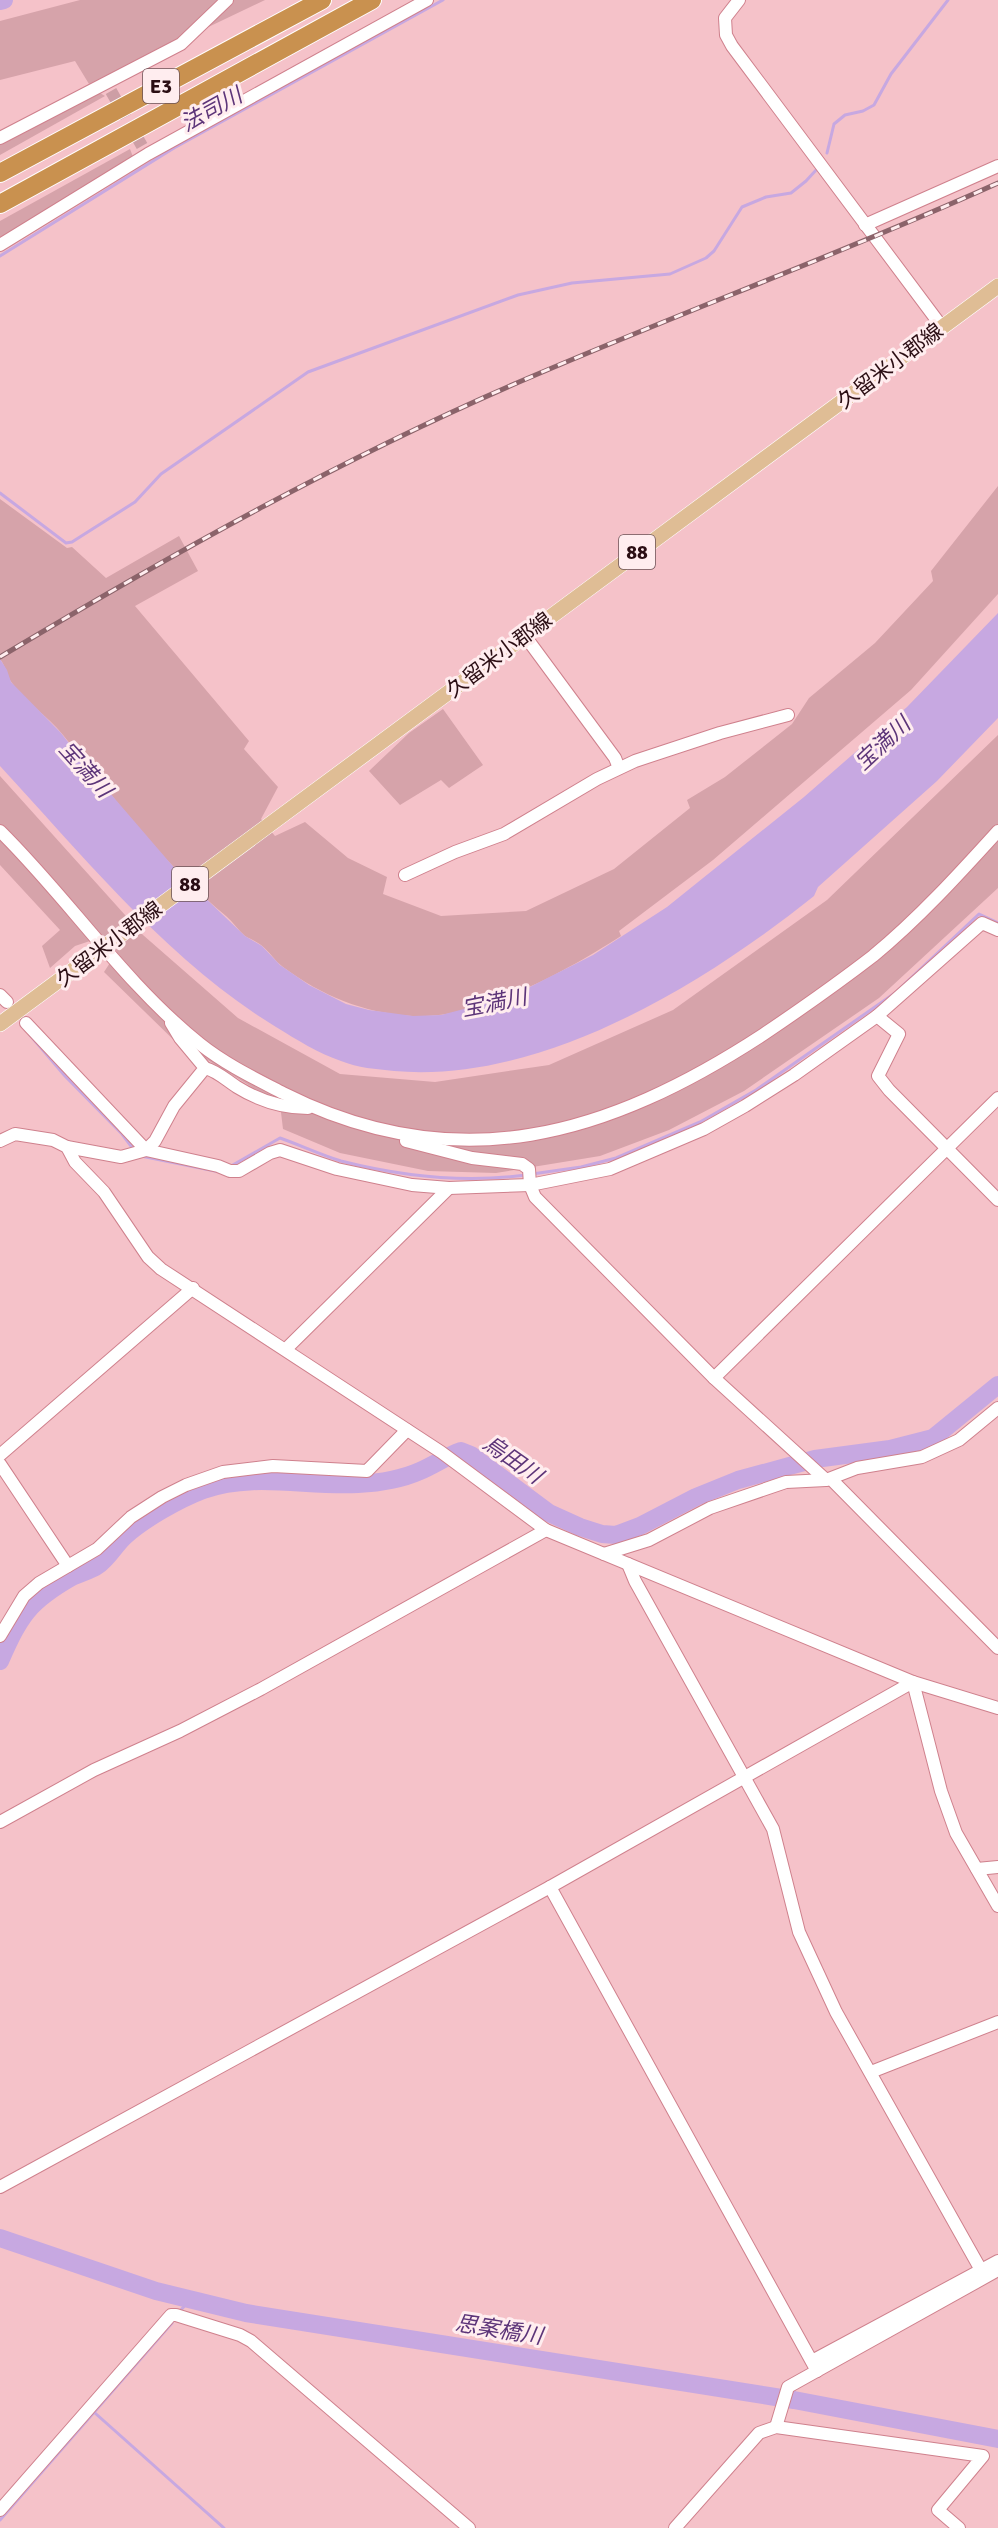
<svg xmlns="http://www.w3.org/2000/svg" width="998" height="2528" font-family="Signika,'Noto Sans JP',sans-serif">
	<rect width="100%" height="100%" fill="#f5c2c9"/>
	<g fill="#d6a3aa">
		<path d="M80 0H265L89 84 75 61 0 80V21Z"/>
		<path d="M95 90 105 96 0 155V143Z"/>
		<path d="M130 149 133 157 0 240V221Z"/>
		<path d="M998 486V594L911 690 713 860 619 931 621 936C567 971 478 1020 412 1016 364 1013 322 996 283 967 275 961 269 951 261 945 256 941 250 939 245 936 238 930 233 922 226 916 163 864 114 798 63 735 48 716 25 702 12 683 7 677 6 667 0 659V499L67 548 72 547 106 578 179 536 198 571 135 606 249 741 244 749 278 787 261 819 275 836 305 822 348 858 387 877 383 894 441 916 526 911 614 869 690 808 687 800 725 777 792 724 809 698 875 643 933 581 931 571Z"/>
		<path d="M443 709 483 765 449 788 441 780 400 805 369 771 409 733Z"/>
		<path d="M998 735V888L879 998 744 1091 669 1130 600 1156 496 1173 428 1171 340 1153 283 1129 280 1104 201 1056 183 1049 104 972 117 952 105 936 75 946 50 968 42 946 60 930 0 865V776L143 935 238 1018 340 1074 435 1082 549 1065 673 1010 827 900Z"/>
	</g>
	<path fill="#c7a8e1" d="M998 613V718L937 781 818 887 814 896C703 985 541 1084 394 1071 376 1069 358 1068 341 1061 318 1053 297 1040 276 1027 167 960 86 859 0 766V659L7 670 11 682 61 733 91 771 177 871 245 936 262 946 280 965 309 985 346 1004 369 1010 413 1016 441 1015 510 997 593 955 667 907 804 797 907 707Z"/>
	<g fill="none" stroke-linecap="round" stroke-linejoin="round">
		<g stroke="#c7a8e1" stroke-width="3">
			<path d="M827 153 834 124 845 115 863 111 874 105 891 74 948 0"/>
			<path d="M0 256 174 148 443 0"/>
			<path d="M0 493 66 543 72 542 135 502 161 474 308 372 518 295 572 283 670 274 706 258 714 251 742 207 766 197 791 193 806 181 817 169"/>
			<path d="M30 1035 65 1076 122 1134 134 1150"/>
			<path d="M141 1156 220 1172"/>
			<path d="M231 1166 280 1138C300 1145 321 1155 341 1161 400 1176 466 1183 526 1175"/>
			<path d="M532 1174 581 1167 616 1158 700 1122 756 1090 895 993 979 914 998 923"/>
			<path d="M179 2312 190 2300"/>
			<path d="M95 2413 224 2528"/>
			<path d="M0 2520 172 2323"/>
		</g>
		<g stroke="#c7a8e1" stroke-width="18">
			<path d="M0 1 4 0"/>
			<path d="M0 1661C20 1616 28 1602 72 1577 80 1573 90 1571 97 1566 108 1559 115 1545 125 1536 144 1519 179 1499 203 1490 254 1472 306 1487 358 1484 377 1483 402 1479 420 1471 434 1465 447 1456 461 1451L471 1455 549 1513 580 1527 602 1534 616 1535 640 1526 696 1497 738 1480 815 1459 890 1449 933 1438 998 1385"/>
			<path d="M0 2238 156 2291 246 2313 794 2400 998 2439"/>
		</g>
		<path stroke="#cd9ea5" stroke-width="12" stroke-dasharray="12 6" stroke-linecap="butt" d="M111 91 142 146"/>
		<defs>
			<g id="minor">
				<path d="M739 0 725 18 726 35 732 46 942 327"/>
				<path d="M0 138 181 44 227 0"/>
				<path d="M865 225 998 166"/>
				<path d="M0 245 148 154 427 0"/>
				<path d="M525 636 615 758 619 768"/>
				<path d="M0 831C69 899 123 982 200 1044 225 1064 254 1078 283 1093 458 1181 608 1136 764 1034 801 1009 838 983 873 956 918 919 959 874 998 831"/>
				<path d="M405 875 455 852 504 834 597 779 635 761 720 733 788 715"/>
				<path d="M0 995 7 1002"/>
				<path d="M877 1016 899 1034 878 1076 889 1090 998 1200"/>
				<path d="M26 1023 146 1150 218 1166 230 1171H239L270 1153 280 1150 337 1169 412 1185 449 1188 530 1185 610 1169 704 1129 745 1106 794 1075 877 1016 982 923 998 930"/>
				<path d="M205 1068C217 1071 226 1080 237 1087 258 1100 282 1108 308 1108"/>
				<path d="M0 1141 15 1134 53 1140 67 1147 75 1162 104 1192 148 1257 161 1269 441 1452 546 1530 913 1682 998 1708"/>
				<path d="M406 1141 472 1158 522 1164 529 1169 530 1185 535 1197 714 1378 826 1480"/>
				<path d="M67 1147 121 1157 146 1150 155 1141 174 1106 205 1068 180 1038 171 1023"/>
				<path d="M286 1349 449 1188"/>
				<path d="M714 1378 998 1098"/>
				<path d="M0 1455 193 1288"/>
				<path d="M0 1464 68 1566"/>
				<path d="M831 1479 998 1648"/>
				<path d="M604 1554 649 1540 710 1508 786 1482 826 1480 857 1468 922 1457 959 1440 998 1408"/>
				<path d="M628 1564 635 1581 773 1829 799 1932 836 2012 981 2270"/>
				<path d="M0 1636 24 1596 39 1583 97 1549 131 1517 162 1497 186 1485 223 1472 273 1466 367 1471 407 1430"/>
				<path d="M0 1822 94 1770 180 1731 261 1689 546 1530"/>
				<path d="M977 1869 998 1867"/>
				<path d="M550 1887 817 2371"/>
				<path d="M871 2072 998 2022"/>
				<path d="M0 2187 550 1887 913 1682 941 1791 956 1833 998 1906"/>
				<path d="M812 2361 998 2261"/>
				<path d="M776 2427 788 2387 998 2270"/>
				<path d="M0 2510 171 2315H176L240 2335 251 2341 469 2528"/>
				<path d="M675 2528 759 2433 776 2427 983 2456 938 2510 959 2528"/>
			</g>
			<path id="major" d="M0 1024 998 286"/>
			<g id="highway">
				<path d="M0 173 322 0"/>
				<path d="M0 204 372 0"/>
			</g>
		</defs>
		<use href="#minor" stroke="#cf818d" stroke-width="14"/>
		<use href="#major" stroke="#fff" stroke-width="16"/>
		<use href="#highway" stroke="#fff" stroke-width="20"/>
		<use href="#minor" stroke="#fff" stroke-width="12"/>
		<use href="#major" stroke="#dfbd95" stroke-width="15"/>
		<use href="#highway" stroke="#c9914f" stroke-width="18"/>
		<defs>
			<path id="rail" d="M0 657C170 555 344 457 526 379 682 312 843 253 998 183"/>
		</defs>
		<use href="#rail" stroke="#8b636a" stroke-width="5"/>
		<use href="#rail" stroke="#ffedef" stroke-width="3" stroke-dasharray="9" stroke-linecap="butt"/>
	</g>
	<g text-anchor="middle" stroke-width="6" stroke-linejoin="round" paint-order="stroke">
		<g fill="#ffedef" stroke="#6b5156" stroke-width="1.5">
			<rect x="143" y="69" width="36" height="34" rx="4.5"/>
			<rect x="619" y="535" width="36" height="34" rx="4.5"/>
			<rect x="172" y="867" width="36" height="34" rx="4.5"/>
		</g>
		<g font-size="20" font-weight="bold" fill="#2b0e14">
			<text x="161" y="93">E3</text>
			<text x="637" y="559">88</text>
			<text x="190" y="891">88</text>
		</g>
		<g font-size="21" fill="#2b0e14" stroke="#ffedef">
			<text transform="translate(890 366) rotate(-37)" y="7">久留米小郡線</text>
			<text transform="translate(499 655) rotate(-37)" y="7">久留米小郡線</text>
			<text transform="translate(109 944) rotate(-37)" y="7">久留米小郡線</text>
		</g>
		<g font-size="22" font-style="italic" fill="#5d3579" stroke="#ffedef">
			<text transform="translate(211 109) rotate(-29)" y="8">法司川</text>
			<text transform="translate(882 743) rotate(-43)" y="8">宝満川</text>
			<text transform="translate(86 769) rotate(48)" y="8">宝満川</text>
			<text transform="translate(494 1002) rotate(-11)" y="8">宝満川</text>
			<text transform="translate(513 1459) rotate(35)" y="8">烏田川</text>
			<text transform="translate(499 2329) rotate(9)" y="8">思案橋川</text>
		</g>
	</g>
</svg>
